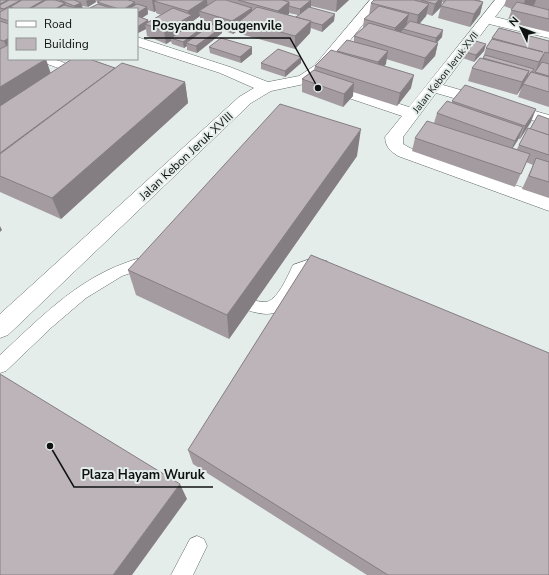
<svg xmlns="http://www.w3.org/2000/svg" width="549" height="575" font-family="'Nunito Sans',sans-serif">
	<rect width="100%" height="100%" fill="#e4edea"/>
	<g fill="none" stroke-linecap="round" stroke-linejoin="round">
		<defs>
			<g id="lane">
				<path d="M38 59C50 59 72 59 72 75L65 81H57L56 79 62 74 61 69 39 61Z"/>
				<path d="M149 257 156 259 158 263 156 267 142 269 122 276 86 298 52 327 6 371 0 373V355C38 320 75 281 125 263 133 260 141 257 149 257Z"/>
				<path d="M313 258 327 261 329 265 327 269 322 271 314 269 303 273C288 302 285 323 247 310L244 306 247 302C254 299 258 302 265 302 277 302 288 275 293 265Z"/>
				<path d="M197 536 204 539 207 546 193 575H171L190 539Z"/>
			</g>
			<g id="street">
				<path d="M370 0H383L324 72 309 83 271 91 251 103 8 335 0 338V314L239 97 254 88 220 73 137 46V37L230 67 268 82 299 76 314 66Z"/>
				<path d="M495 0H508L495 17 549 30V38L489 24 443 85 549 115V125L436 93 403 137V144L410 148 549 197V211L398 156C389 150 386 147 385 137L402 116 319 88 317 85 319 82 325 80 409 107Z"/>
			</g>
		</defs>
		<use href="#lane" stroke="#626b68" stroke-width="1"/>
		<use href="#street" stroke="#626b68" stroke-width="1"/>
		<use href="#lane" fill="#fff" fill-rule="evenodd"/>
		<use href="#street" fill="#fff" fill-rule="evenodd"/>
	</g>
	<g fill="#a39b9f" fill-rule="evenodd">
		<path d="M0 0H227L229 1V0H349L336 12 311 6 310 7 334 21 322 32 311 28 310 33 295 49 240 34V29L233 34 222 30V33L197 53 187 50V46L184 48 172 44 171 41 166 44 147 36 146 29 138 33H137V9H91L90 8 98 4V2L96 1V2L88 7 82 6 83 9H9V59L51 73 96 61 115 68 185 82 188 103 61 219 0 192ZM148 10 154 12 156 11V13L161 15 149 22 148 20 142 18 148 14ZM289 13 298 15 296 17 288 15ZM200 16V23L209 26 203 30 193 24V21Z"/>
		<path d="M374 0H481L480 1 483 2 480 14 470 27 438 18 441 6 444 3 442 2 441 7 432 16 427 14 426 16 419 24 442 37 436 43H438L435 56 422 70 386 59V64L384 66 411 88 397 106 353 92V96L343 107 302 92V79L314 70 315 66 337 52V51L354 42V36L363 28 364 19 369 15 371 3Z"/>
		<path d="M506 0H549V32L507 22 512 9 504 6Z"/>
		<path d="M492 38 549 41V107L518 97 522 86 517 95 468 81 472 68 483 58 486 48 491 41Z"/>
		<path d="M486 44 484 51 474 62 460 57 462 51Z"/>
		<path d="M209 47H252V54L241 63 210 53Z"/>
		<path d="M261 63H301L285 77 261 69Z"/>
		<path d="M452 101 531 122 520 139H518L512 148 517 149 519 145 530 129 549 119V198L522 189 533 165 526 162 515 187 412 151 415 138 434 123 437 113 452 103Z"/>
		<path d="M357 156 229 339 136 295 128 270Z"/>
		<path d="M188 450 549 575H367L193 464Z"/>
	</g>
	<g fill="#847e82">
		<path d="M8 0H20L6 16 4 9 0 8V4Z"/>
		<path d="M44 0H49L42 9H28Z"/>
		<path d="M88 0H95L96 2 88 7 86 1Z"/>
		<path d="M152 0H171L154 1 156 11 154 12Z"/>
		<path d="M205 0H207L208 11H199L200 16 193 21V27L171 38V41L166 44 164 31 188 17V11Z"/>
		<path d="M311 0V7L300 16V9Z"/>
		<path d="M337 0H349L336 12Z"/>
		<path d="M439 0H442L441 7 432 16 435 4Z"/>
		<path d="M525 0H536L532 10 521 12Z"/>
		<path d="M135 2 136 9H124Z"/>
		<path d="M289 2V14L278 23V11Z"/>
		<path d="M483 2 480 14 470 27 474 14Z"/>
		<path d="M65 3 67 9H55Z"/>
		<path d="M81 3 83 9H73L75 8 74 6Z"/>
		<path d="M429 4 426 16 416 28 418 15Z"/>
		<path d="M147 7 148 14 137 21V13Z"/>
		<path d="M252 8V20L240 21V29L233 34 232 21Z"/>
		<path d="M335 14 334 21 322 32V25Z"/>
		<path d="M409 14 406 27 403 29 402 31 393 40 395 28Z"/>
		<path d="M148 20 149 26 145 24 146 29 138 33 137 27Z"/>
		<path d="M311 21 310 33 295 49V36Z"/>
		<path d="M203 27 204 34 186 43 187 46 184 48 183 42Z"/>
		<path d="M222 27V33L197 53 196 46Z"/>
		<path d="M443 30 442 37 435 45 436 38Z"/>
		<path d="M9 38V53L4 41Z"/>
		<path d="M438 43 435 56 422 70 425 58Z"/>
		<path d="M486 44 484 51 474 62 476 55Z"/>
		<path d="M252 47V54L241 63 240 57Z"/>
		<path d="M388 51 386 64 376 75 378 62Z"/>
		<path d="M545 52 539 65 534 75 539 62Z"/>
		<path d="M301 57V63L285 77V71Z"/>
		<path d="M46 59 53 80 0 114V87Z"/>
		<path d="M529 71 524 84 517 95 522 82Z"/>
		<path d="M414 75 411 88 397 106 400 93Z"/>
		<path d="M185 82 188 103 61 219 52 198Z"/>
		<path d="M354 83 353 96 343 107 344 94Z"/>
		<path d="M536 109 531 122 520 139 525 126Z"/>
		<path d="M523 127 518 140 509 154 515 141Z"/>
		<path d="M361 129 357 156 229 339 227 315Z"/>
		<path d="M0 226 2 230 0 232Z"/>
		<path d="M180 484 187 499 132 575H113Z"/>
	</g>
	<g fill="#bdb4b9" stroke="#847e82">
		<path d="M0 0H8L0 4Z"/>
		<path d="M9 0H21L4 9 0 8V5Z"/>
		<path d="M22 0H44L28 9H15L10 7Z"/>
		<path d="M46 0H55L65 3 55 9H30Z"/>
		<path d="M60 0H74L81 3 74 6Z"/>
		<path d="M101 0H128L135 2 124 9H119L97 2Z"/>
		<path d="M156 0H205L188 11 154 1Z"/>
		<path d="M216 0H226L252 8 232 21 199 11Z"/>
		<path d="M238 0H283L289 2 278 11Z"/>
		<path d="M283 0H311L300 9 289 6V2Z"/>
		<path d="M374 0H414L429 4 418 15 371 3Z"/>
		<path d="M421 0H439L435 4Z"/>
		<path d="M446 0H474L483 2 474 14 441 6Z"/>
		<path d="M517 2 549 10V19L511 10Z"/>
		<path d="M98 4 114 9H93L90 8Z"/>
		<path d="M137 4 147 7 137 13V9H128Z"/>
		<path d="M64 5 75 8 73 9H57Z"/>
		<path d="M379 6 409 14 395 28 364 19Z"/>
		<path d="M9 7 15 9H9V21L0 18V12Z"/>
		<path d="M257 7 311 21 295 36 240 21Z"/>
		<path d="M309 7 335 14 322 25 311 22V21L296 17Z"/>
		<path d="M173 8 192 15 164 31 145 24Z"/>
		<path d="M137 16 148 20 137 27Z"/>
		<path d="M0 21 9 24V38L4 41 0 40Z"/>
		<path d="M410 21 443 30 436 38 403 29Z"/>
		<path d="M369 23 438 43 425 58 354 36Z"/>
		<path d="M191 24 203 27 183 42 171 38Z"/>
		<path d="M212 24 222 27 196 46 186 43Z"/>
		<path d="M499 28 549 41V53L545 52 539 62 486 48 492 39 543 52 492 38Z"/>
		<path d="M221 38 252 47 240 57 209 47Z"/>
		<path d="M347 40 388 51 378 62 337 51Z"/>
		<path d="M472 40 486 44 476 55 462 51Z"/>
		<path d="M8 45H9V59H46L0 87V49Z"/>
		<path d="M278 49 301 57 285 71 261 63Z"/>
		<path d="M331 50 414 75 400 93 315 66Z"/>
		<path d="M485 55 534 69 532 72H531L528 77H527L529 71 483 58Z"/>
		<path d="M480 58 529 71 522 82 472 68Z"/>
		<path d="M72 59H89L115 68 0 153V106Z"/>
		<path d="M542 62 549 64V76L535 72Z"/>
		<path d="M122 63 185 82 52 198 0 176V154Z"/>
		<path d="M314 70 354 83 344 94 302 79Z"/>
		<path d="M531 72 549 77V92L523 84Z"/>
		<path d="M465 85 536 109 525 126 452 101Z"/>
		<path d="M447 101 523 127 515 141 437 113Z"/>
		<path d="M280 104 361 129 227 315 128 270Z"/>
		<path d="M538 115 549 119V135L530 129Z"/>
		<path d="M427 121 530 154 521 174 415 138Z"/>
		<path d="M528 128 549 135V155L519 145Z"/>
		<path d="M536 158 549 162V182L529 176Z"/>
		<path d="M311 255 549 353V575H388L188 450Z"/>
		<path d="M0 374 180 484 113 575H0Z"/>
	</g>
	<g text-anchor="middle" stroke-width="4" stroke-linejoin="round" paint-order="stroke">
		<g font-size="10" fill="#0f1211" stroke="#e4edea">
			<text transform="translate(445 72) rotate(-52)" y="4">Jalan Kebon Jeruk XVII</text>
		</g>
		<g font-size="12" fill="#0f1211" stroke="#e4edea">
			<text transform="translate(186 156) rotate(-43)" y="4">Jalan Kebon Jeruk XVIII</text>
		</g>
	</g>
	<path fill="none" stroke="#0f1211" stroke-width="1.5" d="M318 88L290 38H144M50 446L74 487H213"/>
	<g fill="#0f1211" stroke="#e4edea" stroke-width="1.5">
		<circle cx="318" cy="88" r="4"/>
		<circle cx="50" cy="446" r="4"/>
	</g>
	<g font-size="13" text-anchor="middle" font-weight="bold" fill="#0f1211" stroke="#e4edea" stroke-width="4" stroke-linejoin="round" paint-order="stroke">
		<text x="217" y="30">Posyandu Bougenvile</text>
		<text x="143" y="479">Plaza Hayam Wuruk</text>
	</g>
	<rect x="8" y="8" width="130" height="52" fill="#e4edea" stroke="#8f9593"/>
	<rect x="16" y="21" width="20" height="6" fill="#ffffff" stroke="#8f9593"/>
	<text x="44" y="28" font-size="12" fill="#0f1211">Road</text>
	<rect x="16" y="38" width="20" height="12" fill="#bdb4b9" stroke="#8f9593"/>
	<text x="44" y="48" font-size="12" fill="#0f1211">Building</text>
	<g transform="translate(521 28) rotate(313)" stroke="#e4edea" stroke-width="3" paint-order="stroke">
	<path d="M0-3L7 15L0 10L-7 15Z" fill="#0f1211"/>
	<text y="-6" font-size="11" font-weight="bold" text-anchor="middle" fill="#0f1211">N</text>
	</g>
</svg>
